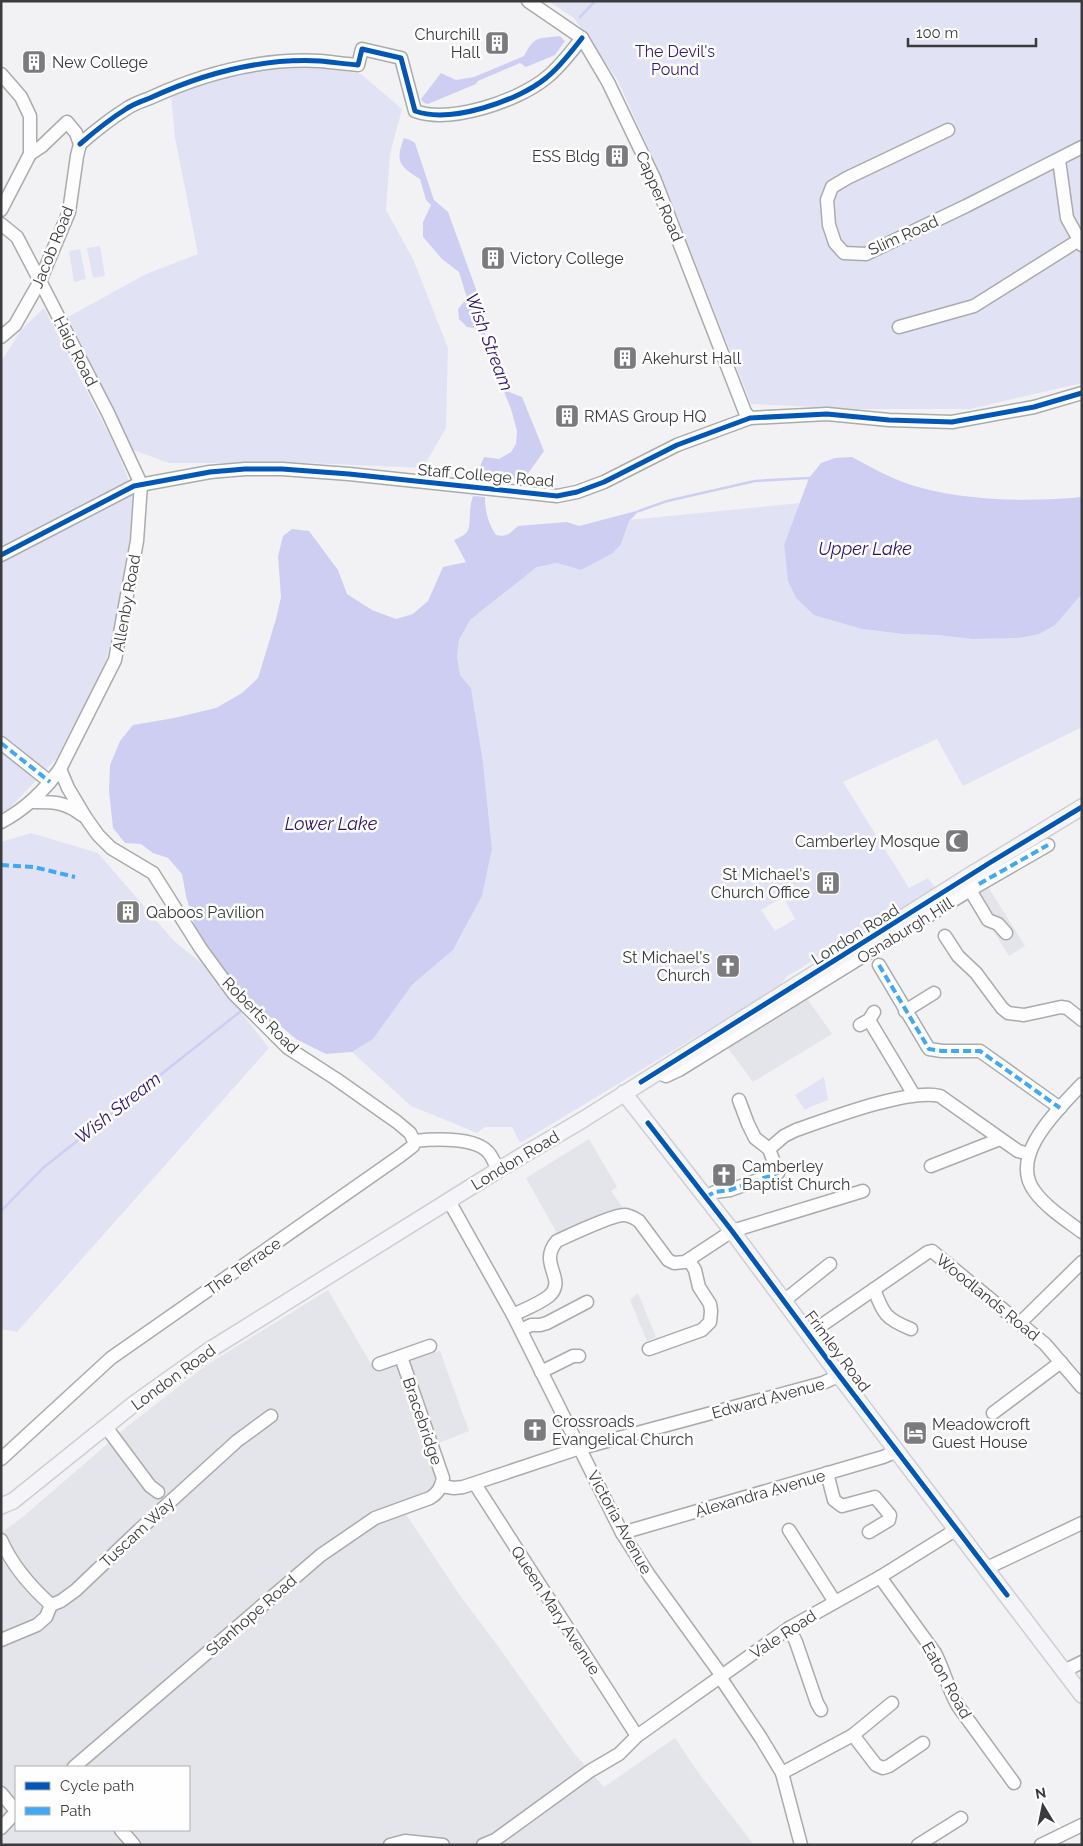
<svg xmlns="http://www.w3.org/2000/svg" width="1083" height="1846" font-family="Raleway,sans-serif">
	<rect width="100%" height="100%" fill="#f2f2f4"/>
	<g fill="#e4e4eb" fill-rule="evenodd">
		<path d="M987 885 1025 946 1009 956 971 895Z"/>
		<path d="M804 994 832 1034 753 1082 725 1044Z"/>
		<path d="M589 1139 617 1187 611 1191 623 1208 610 1216 558 1235 526 1178Z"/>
		<path d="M328 1290 374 1369 440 1351 469 1431 439 1443 451 1482 440 1501 406 1514 461 1597 495 1642 573 1752 604 1787 675 1738 700 1775 754 1845H1V1533L24 1516 128 1426 205 1366ZM16 1767H189V1830H16Z"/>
		<path d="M638 1293 656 1337 647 1341 630 1300Z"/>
	</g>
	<g fill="#e2e2f5" fill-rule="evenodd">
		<path d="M548 1H1082V383L970 409H859L751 404 659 171 617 79 574 18Z"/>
		<path d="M322 67 361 74 402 109 390 154 386 210 413 259 448 348 446 428 423 468 306 463H169L133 450 68 317 146 274 198 254 175 138 171 95C202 83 235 73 268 69 285 67 304 68 322 67Z"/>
		<path d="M100 246 105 276 93 278 87 248Z"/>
		<path d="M80 249 86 279 74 282 69 251Z"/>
		<path d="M44 308 116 448 135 497 123 590 105 665 56 759 8 810 1 813V362L21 330Z"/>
		<path d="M801 503 784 545 788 581 839 621 862 629 903 634 936 635 972 639 993 638 1072 606 1082 594V727L963 786 937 739 843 782 909 888 928 878 937 890 837 952 829 951 786 977 780 986 522 1142 519 1141 512 1127H485L477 1133 411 1106 352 1052 373 1039 412 985 453 950 482 896 492 848 483 762 471 688 460 675 457 656 459 640 470 620 537 567 557 563 581 570 621 544 629 520ZM783 897 795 919 775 931 761 910Z"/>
		<path d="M31 833 98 853 174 941 204 965 269 1048 17 1332 1 1329V842Z"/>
		<path d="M824 1077 828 1100 810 1107 805 1110 795 1095Z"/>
	</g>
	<g fill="#cecef3">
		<path d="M560 36 565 41 555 55 526 67 520 63 478 81 476 84 428 104 424 103 421 99 441 73 456 80 474 77 524 56C535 35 538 39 560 36Z"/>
		<path d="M404 138 410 140 415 143 434 200 448 212 485 314 482 327 509 392 522 397 544 451 524 479H495L492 485 473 483 484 457 499 459 511 452 516 444 517 431 511 409 479 329 467 327 459 319 458 309 467 298 459 272 442 259 423 237V222L431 205 426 200 420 179C399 166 395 162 404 138Z"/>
		<path d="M852 457C874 469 897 482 922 488 969 501 1033 502 1082 497V594L1055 625 1039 634 1019 638 972 639 936 635 903 634 862 629 814 615 796 598 788 581 784 545 809 478 821 463 835 458Z"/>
		<path d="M473 496 485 497C485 511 488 523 496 535L502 536 509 534 518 526 567 522 579 526 640 510 629 521 621 544 613 553 581 570 557 563 537 567 470 620 459 640 457 656 460 675 471 688 483 762 492 849 482 896 453 950 412 985 373 1039 352 1052 326 1054 296 1039 237 989 195 927 186 896 182 874 168 858 153 853 141 844 125 843 113 828 109 791 110 765 120 741 133 725 174 718 216 708 242 693 258 678 276 619 281 597 278 556 283 536 292 529 309 531 338 570 347 594 372 610 396 619 413 614 428 601 443 567 466 562 454 540C471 533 469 530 470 513 470 508 471 502 473 496Z"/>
	</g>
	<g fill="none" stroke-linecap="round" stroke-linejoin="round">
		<g stroke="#cecef3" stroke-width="2.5">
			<path d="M580 17 595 1"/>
			<path d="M639 511 667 501 755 481 809 478"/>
			<path d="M1 1211 43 1168 241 1011"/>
		</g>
		<defs>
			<g id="minor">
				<path d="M528 1 582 38 608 82 654 178 745 412 750 418"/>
				<path d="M1 74 21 97 30 116V154L1 210"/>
				<path d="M948 130 847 178 832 187 827 200 829 225 835 243 844 253 866 254 966 206 1082 147"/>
				<path d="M80 144C95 131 110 119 126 109 133 104 142 101 150 98 202 74 262 58 320 61 332 62 345 64 358 65L362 49 401 58 415 111C450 124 518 101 546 78 560 67 571 52 582 38"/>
				<path d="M1059 160 1067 218 1082 245"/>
				<path d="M1 224 17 237 40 281 108 413 141 484"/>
				<path d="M899 327 974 306 1079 240"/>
				<path d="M1 337 15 325 40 281 69 212 77 156 80 144 76 133 67 122 42 146 30 154"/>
				<path d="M1 555 134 486 210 472 245 469H282L349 474 557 496 577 492 604 482 677 445 750 418 827 414 889 420 952 422 1034 407 1082 393"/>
				<path d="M1 743 50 782"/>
				<path d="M60 769 68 788 86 818 98 835 111 848 153 873 201 949 234 994 288 1048 336 1079 397 1122 410 1133 414 1141"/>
				<path d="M31 802C53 802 64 801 82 815"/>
				<path d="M1 822C26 809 44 791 60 769L115 660 137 541 141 484"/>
				<path d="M970 890 988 920 998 924 1006 933"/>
				<path d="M945 936 958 956 976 973 1002 1008 1008 1013 1024 1015 1061 1007 1067 1008 1082 1020"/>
				<path d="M879 965 929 1049 942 1051H980L1060 1108"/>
				<path d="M905 1011 934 993"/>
				<path d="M869 1020 914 1095"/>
				<path d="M860 1025 869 1020 874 1012"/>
				<path d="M657 1072 666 1076 679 1070 970 890 1048 845"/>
				<path d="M1082 1084C1059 1109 1007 1156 1035 1192 1047 1208 1066 1220 1082 1232"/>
				<path d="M414 1141C434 1139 474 1137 488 1152 492 1156 495 1164 498 1170"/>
				<path d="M769 1149 784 1136 796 1130C828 1119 909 1088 940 1096L1018 1151 1029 1154"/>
				<path d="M931 1166 1000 1139"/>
				<path d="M706 1197 715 1192 730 1190 778 1173 769 1149 755 1138 748 1124 739 1100"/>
				<path d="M449 1201 513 1315 622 1533 649 1575 722 1676"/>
				<path d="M874 1289C883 1314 886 1319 911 1329"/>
				<path d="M785 1300 830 1264"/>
				<path d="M513 1315C525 1309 539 1304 549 1296 568 1279 537 1264 557 1241 570 1235 612 1215 624 1215 630 1215 634 1218 639 1221L668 1260 674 1263 685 1262 732 1231 863 1191"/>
				<path d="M1020 1323 1082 1262"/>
				<path d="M521 1330 531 1325H540L547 1323 587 1302"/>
				<path d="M809 1334 928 1252 932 1251 1045 1344 1082 1387"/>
				<path d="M649 1349 702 1330 710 1322 711 1311 710 1304 699 1287 695 1270 689 1260"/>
				<path d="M379 1364 430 1346"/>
				<path d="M541 1372 573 1356H579"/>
				<path d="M993 1413 1061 1362"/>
				<path d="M106 1427 150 1486 158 1492"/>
				<path d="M1 1459 111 1358 400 1156 413 1146 414 1141"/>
				<path d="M827 1473 834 1500 842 1506 875 1497 890 1515 889 1520 869 1532"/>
				<path d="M475 1484 637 1736"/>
				<path d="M441 1486 454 1488 463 1487 574 1450 823 1383 840 1375"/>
				<path d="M789 1530 835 1602"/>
				<path d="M622 1533 883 1457 897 1451"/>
				<path d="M1 1540C12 1565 31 1587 51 1605"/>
				<path d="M987 1568 1082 1523"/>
				<path d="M880 1577 935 1653C944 1670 948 1689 958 1706L1014 1783"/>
				<path d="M789 1628 796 1642 817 1703 821 1710"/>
				<path d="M1 1640 37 1625 46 1617 51 1605 61 1601 76 1590 139 1530 237 1441 271 1416"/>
				<path d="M1064 1671 1082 1662"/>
				<path d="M720 1677 761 1738 782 1773 801 1845"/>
				<path d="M853 1735 876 1765 883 1768 889 1766 923 1743"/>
				<path d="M74 1767 321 1555 375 1518 430 1498C438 1493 441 1488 443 1478L401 1357"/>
				<path d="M782 1773 853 1735 892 1703"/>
				<path d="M1 1793 16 1811"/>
				<path d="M1 1828 16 1812"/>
				<path d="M121 1830 134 1845"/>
				<path d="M390 1845 405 1841 443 1845"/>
				<path d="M483 1845 495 1840 590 1771 619 1754 637 1736 789 1628 880 1577 957 1529"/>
				<path d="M918 1845 961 1818"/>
				<path d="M1041 1845 1082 1825"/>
			</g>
			<g id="major">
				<path d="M624 1093 732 1231 835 1370 1082 1695"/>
				<path d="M1 1506 13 1501 135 1403 208 1351 498 1170 584 1119 967 877 1082 807"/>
			</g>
		</defs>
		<use href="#minor" stroke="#aaabac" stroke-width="15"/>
		<use href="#major" stroke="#cfcfd0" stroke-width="18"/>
		<use href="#minor" stroke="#fdfdfd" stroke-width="12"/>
		<use href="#major" stroke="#f5f5f9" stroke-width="15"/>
		<g stroke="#3fa9f5" stroke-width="4" stroke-dasharray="8 4" stroke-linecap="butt">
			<path d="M1 743 50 782"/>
			<path d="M1 865 34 867 75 877"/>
			<path d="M979 884 1048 845"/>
			<path d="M879 965 929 1049 942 1051H980L1060 1108"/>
			<path d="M706 1197 715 1192 730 1190 778 1173 773 1163"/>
		</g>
		<defs>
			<g id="cycleway">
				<path d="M80 144C95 131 110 119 126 109 133 104 142 101 150 98 202 74 262 58 320 61 332 62 345 64 358 65L362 49 401 58 415 111C450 124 518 101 546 78 560 67 571 52 582 38"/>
				<path d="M1 555 134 486 210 472 245 469H282L349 474 557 496 577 492 604 482 677 445 750 418 827 414 889 420 952 422 1034 407 1082 393"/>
				<path d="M641 1082 991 862 1082 807"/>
				<path d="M648 1123 732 1231 835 1370 1007 1595"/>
			</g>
		</defs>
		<use href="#cycleway" stroke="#fefefe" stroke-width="8"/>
		<use href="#cycleway" stroke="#0057b8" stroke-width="5"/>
	</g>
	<defs>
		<symbol id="building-square" viewBox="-11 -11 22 22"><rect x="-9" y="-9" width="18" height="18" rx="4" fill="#7b7b7d" stroke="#fefefe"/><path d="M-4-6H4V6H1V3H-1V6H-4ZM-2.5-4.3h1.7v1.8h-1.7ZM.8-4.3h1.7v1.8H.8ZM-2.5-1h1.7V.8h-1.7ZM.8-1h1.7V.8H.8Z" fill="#fff"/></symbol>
		<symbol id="mosque-square" viewBox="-11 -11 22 22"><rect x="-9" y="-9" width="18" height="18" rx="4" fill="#7b7b7d" stroke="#fefefe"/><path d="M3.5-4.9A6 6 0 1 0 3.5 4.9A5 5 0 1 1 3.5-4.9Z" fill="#fff"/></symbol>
		<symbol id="church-square" viewBox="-11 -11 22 22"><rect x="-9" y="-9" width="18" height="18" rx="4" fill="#7b7b7d" stroke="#fefefe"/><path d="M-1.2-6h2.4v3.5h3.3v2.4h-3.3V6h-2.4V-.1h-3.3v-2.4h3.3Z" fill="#fff"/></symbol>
		<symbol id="hotel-square" viewBox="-11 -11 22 22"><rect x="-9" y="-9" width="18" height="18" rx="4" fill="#7b7b7d" stroke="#fefefe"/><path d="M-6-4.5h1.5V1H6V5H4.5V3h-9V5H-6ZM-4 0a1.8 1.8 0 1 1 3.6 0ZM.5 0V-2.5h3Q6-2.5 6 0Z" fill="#fff"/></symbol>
	</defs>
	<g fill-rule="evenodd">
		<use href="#building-square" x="483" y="29" width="28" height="28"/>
		<use href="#building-square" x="20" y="48" width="28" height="28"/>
		<use href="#building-square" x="603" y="142" width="28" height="28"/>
		<use href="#building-square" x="479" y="244" width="28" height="28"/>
		<use href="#building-square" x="611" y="344" width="28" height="28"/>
		<use href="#building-square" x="553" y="402" width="28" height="28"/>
		<use href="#mosque-square" x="943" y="827" width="28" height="28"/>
		<use href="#building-square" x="814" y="869" width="28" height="28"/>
		<use href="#building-square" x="114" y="898" width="28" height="28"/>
		<use href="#church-square" x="714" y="952" width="28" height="28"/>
		<use href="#church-square" x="710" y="1161" width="28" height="28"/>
		<use href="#church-square" x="521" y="1416" width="28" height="28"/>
		<use href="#hotel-square" x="901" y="1419" width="28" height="28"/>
	</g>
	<g text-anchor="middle" stroke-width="5" stroke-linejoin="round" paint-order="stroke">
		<g font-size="16" fill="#3b3b3d" stroke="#fefefe" text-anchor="start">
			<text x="480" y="40" text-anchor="end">Churchill<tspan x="480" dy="18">Hall</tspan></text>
			<text x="52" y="68">New College</text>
			<text x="600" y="162" text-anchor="end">ESS Bldg</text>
			<text x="510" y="264">Victory College</text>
			<text x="642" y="364">Akehurst Hall</text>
			<text x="584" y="422">RMAS Group HQ</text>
			<text x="940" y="847" text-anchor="end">Camberley Mosque</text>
			<text x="810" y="880" text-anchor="end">St Michael's<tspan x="810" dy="18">Church Office</tspan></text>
			<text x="146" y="918">Qaboos Pavilion</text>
			<text x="710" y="963" text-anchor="end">St Michael's<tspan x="710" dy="18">Church</tspan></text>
			<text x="742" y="1172">Camberley<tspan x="742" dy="18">Baptist Church</tspan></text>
			<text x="552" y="1427">Crossroads<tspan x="552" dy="18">Evangelical Church</tspan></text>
			<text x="932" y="1430">Meadowcroft<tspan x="932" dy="18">Guest House</tspan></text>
		</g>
		<g font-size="16" fill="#331b7d" stroke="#fefefe">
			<text x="675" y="57">The Devil's<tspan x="675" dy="18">Pound</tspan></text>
		</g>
		<g font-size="16" fill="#3b3b3d" stroke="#fefefe">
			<text transform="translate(660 196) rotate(67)" y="6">Capper Road</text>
			<text transform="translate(903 235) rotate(-24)" y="6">Slim Road</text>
			<text transform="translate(52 247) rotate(-68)" y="6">Jacob Road</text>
			<text transform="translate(76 351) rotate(63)" y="6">Haig Road</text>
			<text transform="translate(486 475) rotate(5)" y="6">Staff College Road</text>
			<text transform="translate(126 603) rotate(-80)" y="6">Allenby Road</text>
			<text transform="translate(905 930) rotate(-32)" y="6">Osnaburgh Hill</text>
			<text transform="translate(855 934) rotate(-32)" y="6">London Road</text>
			<text transform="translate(261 1015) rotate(45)" y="6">Roberts Road</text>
			<text transform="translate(515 1160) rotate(-31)" y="6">London Road</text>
			<text transform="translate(243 1266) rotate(-35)" y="6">The Terrace</text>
			<text transform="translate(988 1297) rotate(39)" y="6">Woodlands Road</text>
			<text transform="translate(838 1351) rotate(53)" y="6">Frimley Road</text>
			<text transform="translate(173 1377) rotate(-36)" y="6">London Road</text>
			<text transform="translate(768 1398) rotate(-15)" y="6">Edward Avenue</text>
			<text transform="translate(423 1421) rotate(71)" y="6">Bracebridge</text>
			<text transform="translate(760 1493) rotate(-16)" y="6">Alexandra Avenue</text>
			<text transform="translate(620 1522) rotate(61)" y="6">Victoria Avenue</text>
			<text transform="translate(137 1532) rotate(-43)" y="6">Tuscam Way</text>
			<text transform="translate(556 1610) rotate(57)" y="6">Queen Mary Avenue</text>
			<text transform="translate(251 1615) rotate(-41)" y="6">Stanhope Road</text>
			<text transform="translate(783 1634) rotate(-33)" y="6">Vale Road</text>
			<text transform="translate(947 1680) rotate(61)" y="6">Eaton Road</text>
		</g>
		<g font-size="18" font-style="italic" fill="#2d1074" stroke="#fefefe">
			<text transform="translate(489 342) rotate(69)" y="6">Wish Stream</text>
			<text x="865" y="555">Upper Lake</text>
			<text x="331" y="830">Lower Lake</text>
			<text transform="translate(118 1108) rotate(-38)" y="6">Wish Stream</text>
		</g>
	</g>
	<rect width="1083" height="1846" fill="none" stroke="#3b3b3d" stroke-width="5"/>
	<rect x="15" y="1766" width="175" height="65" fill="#fefefe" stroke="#b0b0b1"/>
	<rect x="25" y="1782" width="25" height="8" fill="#0057b8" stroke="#b0b0b1"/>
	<text x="60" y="1791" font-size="15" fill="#3b3b3d">Cycle path</text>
	<rect x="25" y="1807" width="25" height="8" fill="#3fa9f5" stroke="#b0b0b1"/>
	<text x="60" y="1816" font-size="15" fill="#3b3b3d">Path</text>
	<g transform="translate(1043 1806) rotate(350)" stroke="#fefefe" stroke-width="4" paint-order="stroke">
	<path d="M0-4L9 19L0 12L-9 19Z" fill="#3b3b3d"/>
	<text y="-8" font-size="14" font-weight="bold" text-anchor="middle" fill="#3b3b3d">N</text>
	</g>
	<path d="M908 38v8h128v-8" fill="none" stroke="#3b3b3d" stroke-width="2.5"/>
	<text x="916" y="38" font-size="15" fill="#3b3b3d" stroke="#fefefe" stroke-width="4" paint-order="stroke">100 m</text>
</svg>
